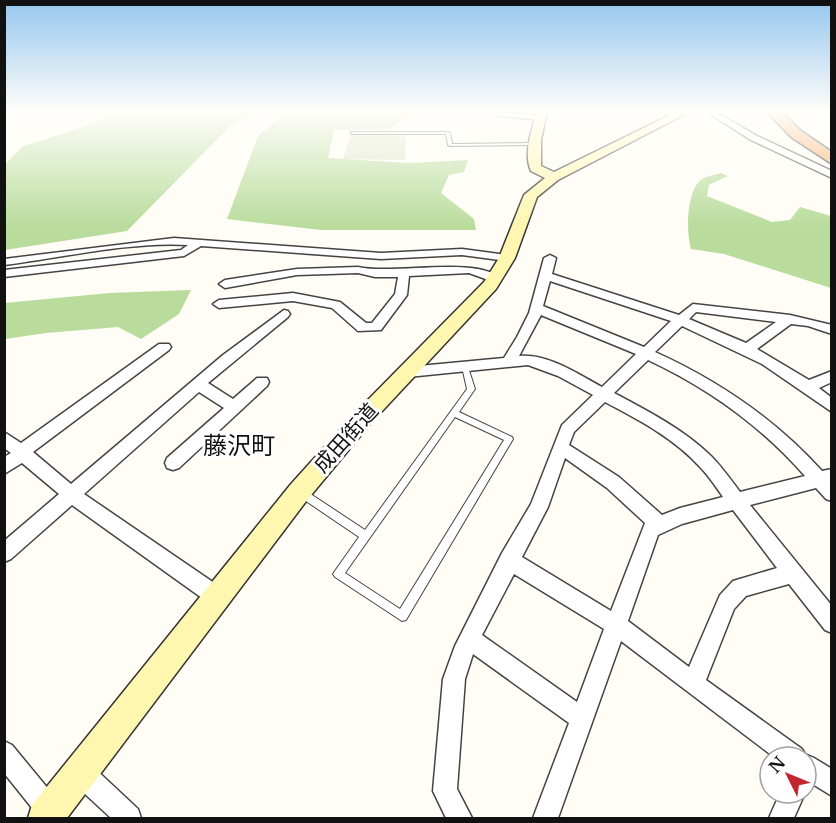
<svg xmlns="http://www.w3.org/2000/svg" width="836" height="823" font-family="'Libre Baskerville','Noto Sans JP',serif">
	<rect width="100%" height="100%" fill="#fffdf5"/>
	<g fill="#b9dc9c">
		<path d="M112 112H255L230 126 127 231 5 250V164L23 146 96 123Z"/>
		<path d="M286 112H412L390 129 334 130 328 158 409 163 468 160 464 172 449 175 441 193 474 219 476 230H321L227 219 258 136Z"/>
		<path d="M721 173 728 176 709 185 707 196 772 222 790 220 800 207 831 216V288L724 254 691 249C686 233 686 190 702 179 707 176 715 175 721 173Z"/>
		<path d="M191 290 179 314 141 339 118 327 46 333 5 339V303L109 293Z"/>
	</g>
	<path fill="#d9e3c4" d="M351 134 406 135 405 160 343 159Z"/>
	<g fill="none" stroke-linecap="round" stroke-linejoin="round">
		<defs>
			<g id="lane">
				<path d="M351 132H448L450 133 452 144 537 143 539 144 537 145 450 146 448 145 446 134H351Z"/>
				<path d="M465 364 468 367 475 389 459 412 512 437 513 439 406 620 402 621 335 577 333 574 335 571 359 537 297 495 296 492 297 489 300 488 303 489 365 530 467 389 462 367ZM455 417 504 440 400 609 345 573Z"/>
			</g>
			<g id="street">
				<path d="M499 112 540 116 544 118 540 120 502 116H499Z"/>
				<path d="M707 112H716L757 136 832 171V178L751 140Z"/>
				<path d="M174 238 381 253 462 249 507 255 513 258 507 261 462 255 381 259 201 246 184 256 4 277V270L181 250 188 245C134 241 60 258 4 265V259Z"/>
				<path d="M550 255 556 258 552 274 679 315 693 304 790 315 832 325V334L808 326 791 324 757 349 809 380 832 371V382L819 388 832 398V412L762 364 682 326 655 352C719 381 775 419 822 471L832 469V501L826 499 816 488 750 505 832 606V633L825 630 789 584 746 596 734 609 706 680 802 749 805 754 814 758 832 769V796L806 780V757H774L621 641 558 818H533L569 723 473 654 465 679 457 789 472 818H446L433 791 443 679 455 646 502 553 531 504 562 425 593 395 558 376 528 365 408 377 401 372 408 367 504 358 517 337 529 313 544 258ZM550 281 671 321 644 347 543 306ZM696 312 776 322 746 343 689 319ZM541 315 636 354 602 387C578 374 547 353 519 356ZM648 360C708 388 761 426 805 476L740 492C731 480 722 467 711 456 683 429 648 411 614 393ZM605 402C639 420 674 438 700 467 709 476 716 487 723 497L680 508 662 515 619 477 569 445 574 432ZM565 458 607 488 645 523 611 611 522 557 548 507ZM733 510 777 568 733 581 720 595 689 667 628 621 658 535 682 524ZM514 574 604 629 577 702 482 635Z"/>
				<path d="M358 267C394 275 476 256 500 278L494 282 469 273 409 276 407 295 381 330 358 331 332 308 293 301 219 308 213 304 219 300 293 293 340 302 366 323H372L395 294 398 277H375L358 273 297 275 225 288 219 284 225 280 297 269Z"/>
				<path d="M284 310 288 311 290 314 288 317 208 383 233 399 257 378H267L269 382 267 386 179 468 173 470 167 468 165 463 167 458 224 408 199 392 84 494 223 589 226 596 223 603 216 606 209 603 72 505 11 559 4 562V541L59 494 22 463 4 474V457L11 453 4 448V432L21 443 159 344H169L171 347 169 350 33 452 71 484 223 355Z"/>
				<path d="M4 741 12 745 59 802 63 811 59 818H40L4 773Z"/>
				<path d="M81 761 90 764 138 809 141 818H111L72 782 69 773 72 764Z"/>
				<path d="M780 793H805L794 818H769Z"/>
			</g>
			<path id="secondary" d="M537 112H547L541 140V166L554 172 676 112H689L558 180 537 197 515 258 496 289 371 423 307 500 67 818H28L32 805 291 484 357 411 484 282 499 258 524 195 545 178 531 171C523 154 532 128 537 112Z"/>
			<path id="highway" d="M767 112H782L801 131 832 152V164L791 137Z"/>
		</defs>
		<use href="#lane" stroke="#444" stroke-width="2"/>
		<use href="#street" stroke="#444" stroke-width="3"/>
		<use href="#secondary" stroke="#333" stroke-width="3"/>
		<use href="#highway" stroke="#222" stroke-width="3"/>
		<use href="#lane" fill="#fff" fill-rule="evenodd"/>
		<use href="#street" fill="#fff" fill-rule="evenodd"/>
		<use href="#secondary" fill="#fff6b0" fill-rule="evenodd"/>
		<use href="#highway" fill="#f5a25d" fill-rule="evenodd"/>
	</g>
	<linearGradient id="sky" x2="0" y2="1"><stop stop-color="#95c6ee"/><stop offset="0.49" stop-color="#fffefa"/><stop offset="1" stop-color="#fffefa" stop-opacity="0"/></linearGradient>
	<rect width="836" height="227" fill="url(#sky)"/>
	<g text-anchor="middle" stroke-width="6" stroke-linejoin="round" paint-order="stroke">
		<g font-size="21" fill="#111" stroke="#fff">
			<text transform="translate(346 438) rotate(-48)" y="7">成田街道</text>
		</g>
		<g font-size="24" fill="#111" stroke="#fff">
			<text x="239" y="454">藤沢町</text>
		</g>
	</g>
	<rect width="836" height="823" fill="none" stroke="#111111" stroke-width="12"/>
	<g transform="translate(788 775) rotate(313)"><circle r="28" fill="#ffffff" stroke="#a0a0a0" stroke-width="1.5"/>
	<path d="M0-4.5L10 22L0 15L-10 22Z" fill="#c4262e"/>
	<text y="-9" font-size="16" font-weight="bold" text-anchor="middle" fill="#111111">N</text>
	</g>
</svg>
